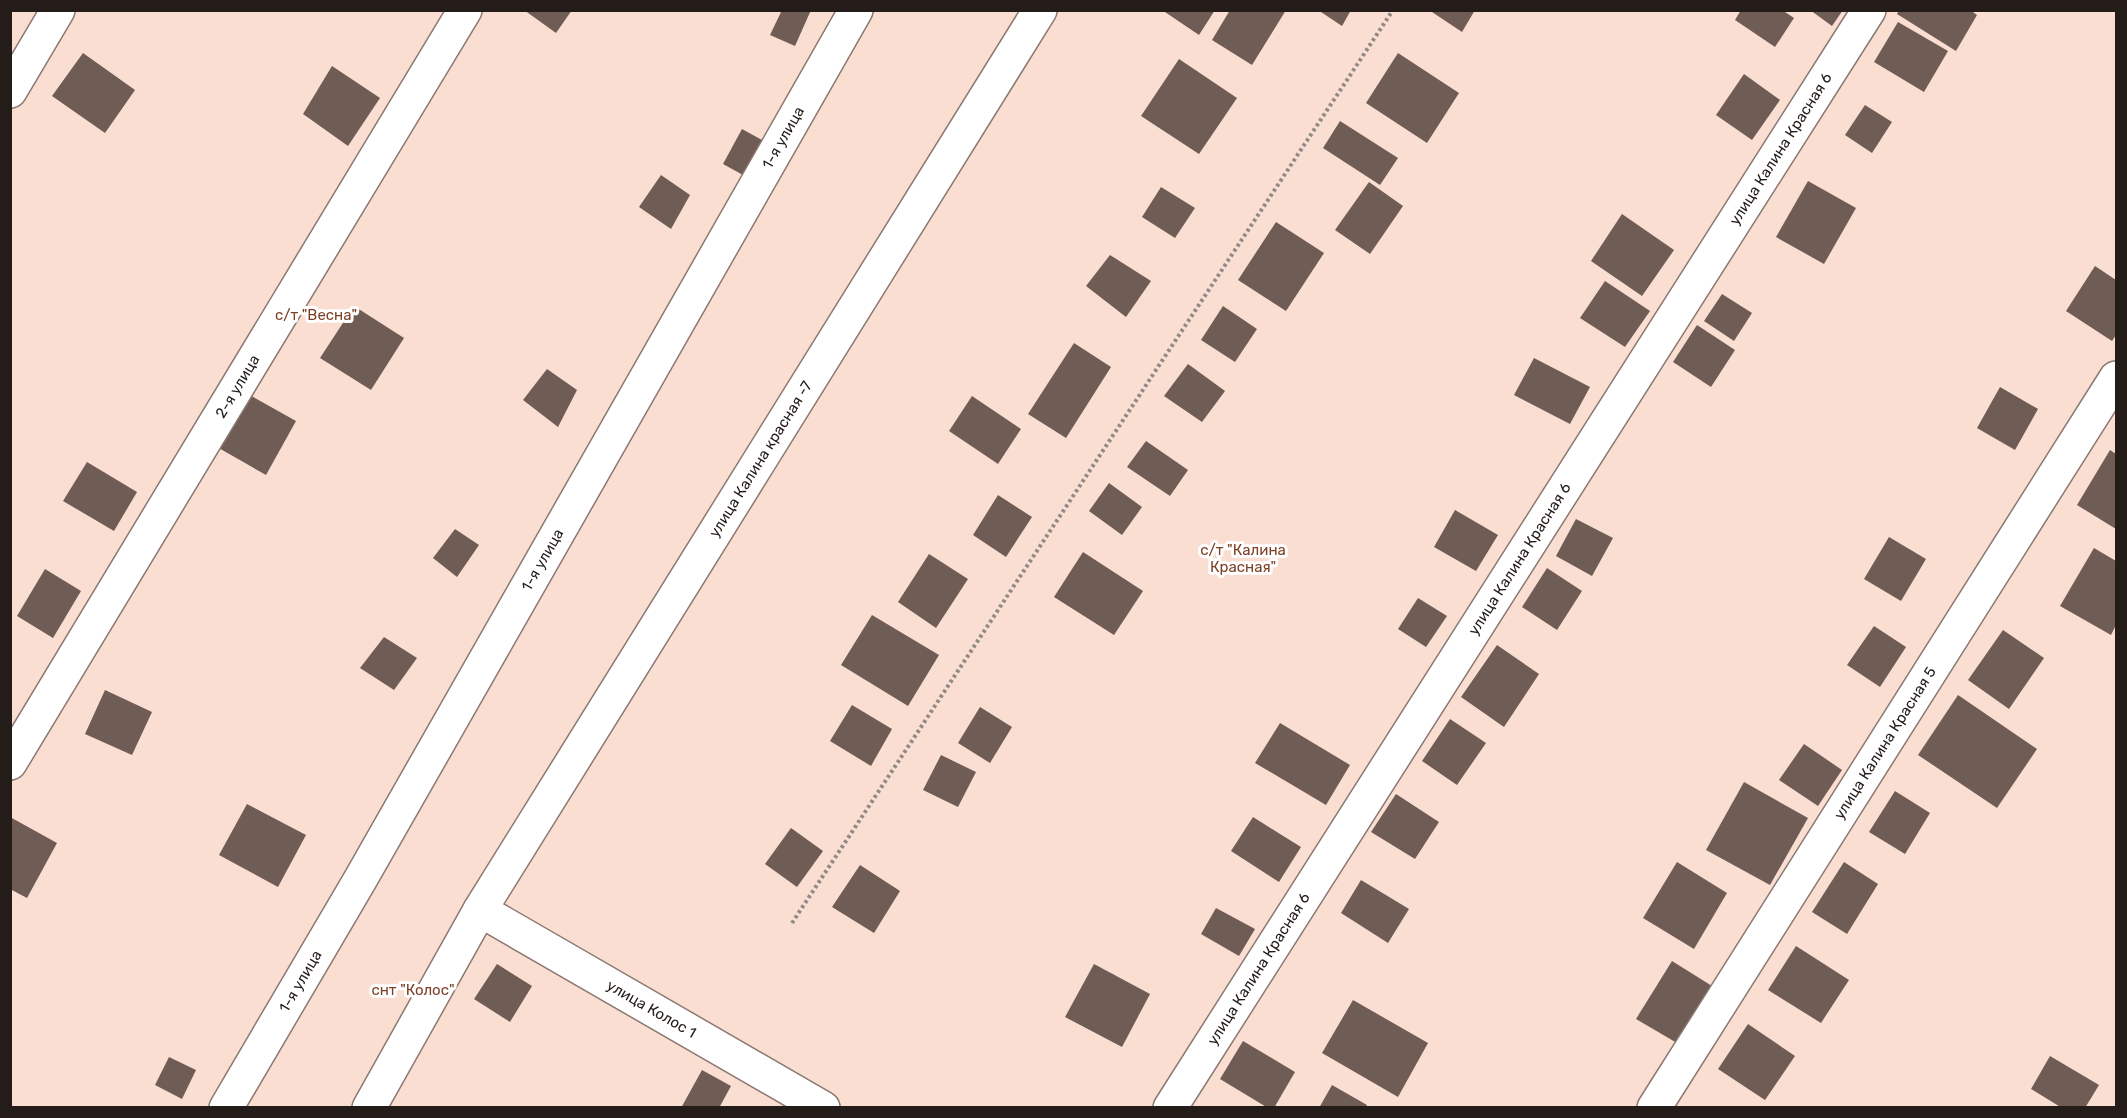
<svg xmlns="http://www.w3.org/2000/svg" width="2127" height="1118" font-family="Rubik,sans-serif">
	<rect width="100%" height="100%" fill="#fcf4f0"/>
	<path fill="#fbded2" d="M10 11H2116V1107H11Z"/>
	<g fill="#6e5c55">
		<path d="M524 10H572L556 33Z"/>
		<path d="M782 10H811L795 46 770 35Z"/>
		<path d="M1162 10H1215L1199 35Z"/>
		<path d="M1230 10H1286L1252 65 1212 40Z"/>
		<path d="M1318 10H1351L1342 26Z"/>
		<path d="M1429 10H1475L1462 32Z"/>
		<path d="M1741 10H1782L1794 18 1775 47 1735 20Z"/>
		<path d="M1810 10H1843L1832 26Z"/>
		<path d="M1899 10H1970L1977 15 1956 51 1897 14Z"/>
		<path d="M1898 22 1948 51 1924 92 1874 62Z"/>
		<path d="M83 53 135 90 105 133 52 96Z"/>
		<path d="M1398 53 1459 93 1427 143 1366 103Z"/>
		<path d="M1179 59 1237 98 1199 154 1141 116Z"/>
		<path d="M332 66 380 98 348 146 303 114Z"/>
		<path d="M1744 74 1780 100 1752 140 1716 115Z"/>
		<path d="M1865 105 1892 122 1872 153 1845 135Z"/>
		<path d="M1340 121 1398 158 1380 185 1323 148Z"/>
		<path d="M742 129 762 140 743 175 723 164Z"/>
		<path d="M661 175 690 195 671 229 639 207Z"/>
		<path d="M1808 181 1856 208 1824 264 1776 237Z"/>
		<path d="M1369 182 1403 206 1370 254 1335 230Z"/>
		<path d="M1161 187 1195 208 1175 238 1142 217Z"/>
		<path d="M1622 214 1674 250 1642 296 1591 261Z"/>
		<path d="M1276 222 1324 253 1286 311 1238 280Z"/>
		<path d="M1110 255 1151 281 1126 317 1086 286Z"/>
		<path d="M2095 266 2116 280V335L2112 341 2066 311Z"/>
		<path d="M1605 281 1650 311 1625 347 1580 318Z"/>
		<path d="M1722 294 1752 313 1734 341 1704 321Z"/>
		<path d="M354 306 404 338 371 390 320 358Z"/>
		<path d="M1223 306 1257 329 1235 362 1201 340Z"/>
		<path d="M1697 325 1735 350 1711 387 1673 362Z"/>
		<path d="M1074 343 1111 367 1066 438 1028 414Z"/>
		<path d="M1534 358 1590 387 1570 424 1514 395Z"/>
		<path d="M1188 364 1225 391 1202 422 1164 396Z"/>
		<path d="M547 369 577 390 558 427 523 400Z"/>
		<path d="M2000 387 2038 409 2015 450 1977 428Z"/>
		<path d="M248 394 296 421 266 475 217 447Z"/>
		<path d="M972 396 1021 429 998 464 949 431Z"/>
		<path d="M1146 441 1188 470 1170 496 1127 467Z"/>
		<path d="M2110 450 2116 454V529L2077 505Z"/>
		<path d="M87 462 137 492 114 531 63 501Z"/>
		<path d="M1109 483 1142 507 1122 535 1089 511Z"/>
		<path d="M998 495 1032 517 1006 557 973 535Z"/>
		<path d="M1455 510 1498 535 1476 571 1434 547Z"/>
		<path d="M1576 519 1613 538 1592 576 1556 556Z"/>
		<path d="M455 529 479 545 457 577 433 558Z"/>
		<path d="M1889 537 1926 559 1901 601 1864 579Z"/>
		<path d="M2094 548 2116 561V625L2111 635 2060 606Z"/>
		<path d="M1083 552 1143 591 1114 635 1054 597Z"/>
		<path d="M929 554 968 579 936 628 898 602Z"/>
		<path d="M1547 568 1582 591 1557 630 1522 607Z"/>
		<path d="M45 569 81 591 53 638 17 616Z"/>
		<path d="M1418 598 1447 616 1426 647 1398 629Z"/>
		<path d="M872 615 939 655 908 706 841 665Z"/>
		<path d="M1874 626 1906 647 1880 687 1847 665Z"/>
		<path d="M2003 630 2044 658 2009 709 1968 680Z"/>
		<path d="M384 637 417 658 394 690 360 668Z"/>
		<path d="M1497 645 1539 674 1504 727 1461 697Z"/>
		<path d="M105 690 152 712 132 755 85 734Z"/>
		<path d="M1958 695 2037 749 1997 808 1918 755Z"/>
		<path d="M852 705 892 729 871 766 830 741Z"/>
		<path d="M980 707 1012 727 990 763 958 743Z"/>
		<path d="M1450 719 1486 743 1457 785 1422 761Z"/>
		<path d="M1280 723 1350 765 1326 805 1255 763Z"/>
		<path d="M1804 744 1842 770 1818 806 1779 780Z"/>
		<path d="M941 755 976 772 958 807 923 790Z"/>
		<path d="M1744 782 1808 818 1770 885 1706 850Z"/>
		<path d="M1895 791 1930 813 1905 854 1869 832Z"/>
		<path d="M1396 794 1439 822 1415 859 1371 832Z"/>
		<path d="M247 804 306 835 278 887 219 855Z"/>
		<path d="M10 817 57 843 27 898 10 889Z"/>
		<path d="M1253 817 1301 847 1279 882 1231 851Z"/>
		<path d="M791 828 823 851 797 887 765 864Z"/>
		<path d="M1677 862 1727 893 1694 949 1643 918Z"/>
		<path d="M1844 862 1878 884 1847 934 1812 912Z"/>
		<path d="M860 865 900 891 874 933 832 907Z"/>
		<path d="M1361 880 1409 909 1388 943 1341 913Z"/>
		<path d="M1216 908 1255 929 1239 956 1201 934Z"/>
		<path d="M1796 946 1849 980 1821 1023 1768 990Z"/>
		<path d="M1672 961 1712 986 1677 1043 1636 1019Z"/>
		<path d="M497 964 532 986 510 1022 474 999Z"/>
		<path d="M1094 964 1150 994 1122 1047 1065 1017Z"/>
		<path d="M1353 1000 1428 1043 1398 1097 1322 1053Z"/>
		<path d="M1748 1024 1795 1056 1765 1100 1718 1069Z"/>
		<path d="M1243 1041 1295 1072 1274 1108H1268L1220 1079Z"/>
		<path d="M2050 1056 2099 1085 2085 1108H2062L2031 1089Z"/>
		<path d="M169 1057 196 1070 182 1099 155 1085Z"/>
		<path d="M702 1070 731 1086 719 1108H681Z"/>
		<path d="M1332 1085 1367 1105 1365 1108H1319Z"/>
	</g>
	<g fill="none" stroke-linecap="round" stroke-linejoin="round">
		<defs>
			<g id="street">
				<path d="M10 91 58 10"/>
				<path id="s1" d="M10 763 465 10"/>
				<path id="s2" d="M480 910 823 1108"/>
				<path id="s3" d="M226 1108 360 880 856 10"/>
				<path id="s4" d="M369 1108 480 910 1040 10"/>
				<path id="s5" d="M1170 1108 1869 10"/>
				<path id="s6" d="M1654 1108 2116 378"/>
			</g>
		</defs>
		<use href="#street" stroke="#8b7871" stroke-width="36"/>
		<path stroke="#918985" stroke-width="4" stroke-dasharray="3 3" stroke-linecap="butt" d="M792 923 1393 10"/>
		<use href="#street" stroke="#fff" stroke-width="33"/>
	</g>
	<g text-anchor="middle" stroke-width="6" stroke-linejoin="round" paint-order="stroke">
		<g font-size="15" fill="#241c19" stroke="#fff">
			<text dy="5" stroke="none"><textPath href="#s3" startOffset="1119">1-я улица</textPath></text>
			<text dy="5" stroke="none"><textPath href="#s5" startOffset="1137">улица Калина Красная 6</textPath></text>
			<text dy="5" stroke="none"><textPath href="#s1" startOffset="440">2-я улица</textPath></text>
			<text dy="5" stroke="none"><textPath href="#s4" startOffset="758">улица Калина красная -7</textPath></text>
			<text dy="5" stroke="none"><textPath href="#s5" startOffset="651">улица Калина Красная 6</textPath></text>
			<text dy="5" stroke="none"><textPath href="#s3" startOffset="633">1-я улица</textPath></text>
			<text dy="5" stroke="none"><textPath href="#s6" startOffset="432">улица Калина Красная 5</textPath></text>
			<text dy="5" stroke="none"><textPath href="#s5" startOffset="165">улица Калина Красная 6</textPath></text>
			<text dy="5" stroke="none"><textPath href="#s3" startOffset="147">1-я улица</textPath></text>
			<text dy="5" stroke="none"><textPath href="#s2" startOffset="198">улица Колос 1</textPath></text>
		</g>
		<g font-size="15" fill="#7d4128" stroke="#fff">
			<text x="316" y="320">с/т "Весна"</text>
			<text x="1243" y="555">с/т "Калина<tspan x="1243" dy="17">Красная"</tspan></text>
			<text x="413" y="995">снт "Колос"</text>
		</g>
	</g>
	<rect width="2127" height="1118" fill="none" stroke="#241c19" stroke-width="24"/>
</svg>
